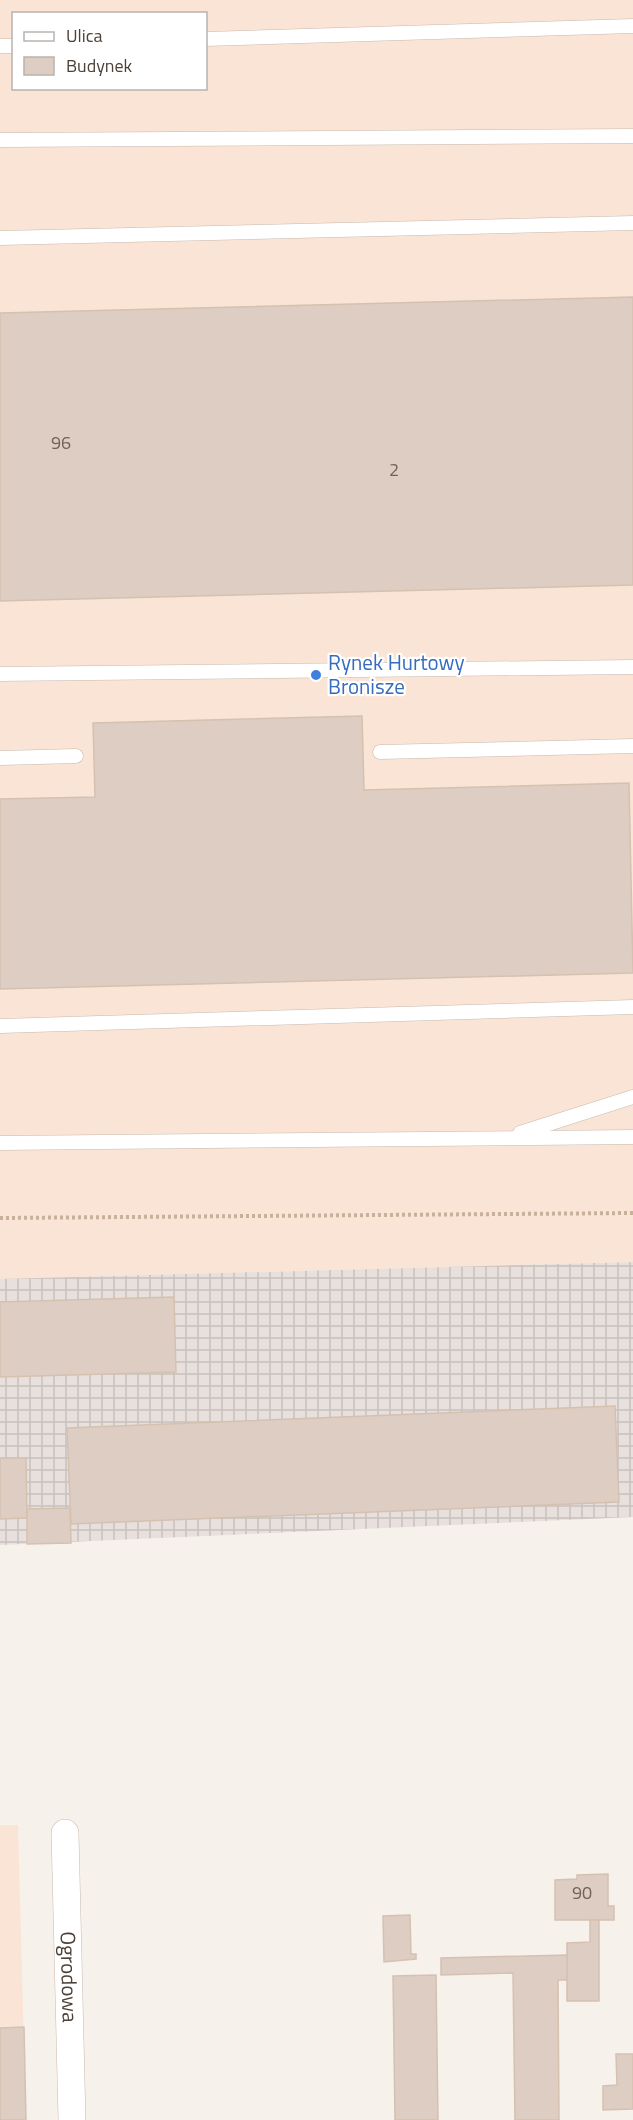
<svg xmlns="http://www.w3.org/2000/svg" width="633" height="2120" font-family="'Titillium Web',sans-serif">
	<defs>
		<pattern id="industrial-grid" width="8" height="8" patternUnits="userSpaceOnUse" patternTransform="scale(1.5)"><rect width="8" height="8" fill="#e7e0dc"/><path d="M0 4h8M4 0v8" fill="none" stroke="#c8c1bd"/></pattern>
	</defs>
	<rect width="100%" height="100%" fill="#f7f1eb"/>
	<g fill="#fae4d5" fill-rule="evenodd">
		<path d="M0 0H633V1262L0 1279ZM14 14H206V88H14Z"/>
		<path d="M0 1825H18L26 2120H0Z"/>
	</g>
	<path fill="url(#industrial-grid)" d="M633 1262V1517L0 1545V1279Z"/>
	<g fill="#ddcdc2" stroke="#d6c1b1" stroke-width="1.5">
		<path d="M633 297V585L0 601V313Z"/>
		<path d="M362 716 364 790 629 783 633 973 0 989V799L95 797 93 723Z"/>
		<path d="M174 1297 176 1372 0 1377V1302Z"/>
		<path d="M615 1406 619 1502 71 1524 67 1428Z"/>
		<path d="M0 1458H26L27 1518 0 1519Z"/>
		<path d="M70 1508 71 1543 27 1544V1509Z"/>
		<path d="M608 1874V1906H614V1920H555V1880L577 1879V1875Z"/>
		<path d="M410 1915 411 1954H416V1959L384 1962 383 1916Z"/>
		<path d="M590 1920H599V2001H567V1943L590 1942Z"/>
		<path d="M567 1955V1980H558L559 2120H515L513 1973 441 1975V1958Z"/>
		<path d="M436 1975 438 2120H395L393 1976Z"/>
		<path d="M24 2027 26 2120H0V2028Z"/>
		<path d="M616 2054H633V2109L603 2110V2086L617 2085Z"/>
	</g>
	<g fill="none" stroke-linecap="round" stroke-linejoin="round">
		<defs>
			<g id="lane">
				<path d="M206 39 633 26"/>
				<path d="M0 46H14"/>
				<path d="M0 140 633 136"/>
				<path d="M0 238 633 223"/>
				<path d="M0 674 633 667"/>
				<path d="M380 752 633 746"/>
				<path d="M0 758 76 756"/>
				<path d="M0 1026 633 1007"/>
				<path d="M520 1133 633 1097"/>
				<path d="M0 1143 633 1137"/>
			</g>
			<g id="street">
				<path id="s1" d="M65 1833 72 2120"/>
			</g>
		</defs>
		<use href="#lane" stroke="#c7baaf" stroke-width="15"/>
		<use href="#street" stroke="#c7baaf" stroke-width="28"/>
		<path stroke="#c8b09b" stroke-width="4" stroke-dasharray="3 3" stroke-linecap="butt" d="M0 1218 633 1213"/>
		<use href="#lane" stroke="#fff" stroke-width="14"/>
		<use href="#street" stroke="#fff" stroke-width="27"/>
	</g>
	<circle fill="#3f7fe0" stroke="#fff" stroke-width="2" cx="316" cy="675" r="6"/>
	<g text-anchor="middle" stroke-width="4.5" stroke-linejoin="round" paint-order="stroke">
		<g font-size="18" fill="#71635a">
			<text x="61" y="449">96</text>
			<text x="394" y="476">2</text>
			<text x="582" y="1899">90</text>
		</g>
		<g font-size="21" fill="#366cbe" stroke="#fff" text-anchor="start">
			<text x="328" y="670">Rynek Hurtowy<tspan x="328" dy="24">Bronisze</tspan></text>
		</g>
		<g font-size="21" fill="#4d4037" stroke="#fff">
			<text dy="7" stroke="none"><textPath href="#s1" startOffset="144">Ogrodowa</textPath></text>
		</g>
	</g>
	<rect x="12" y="12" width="195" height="78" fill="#ffffff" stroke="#b8b3af" stroke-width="1.5"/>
	<rect x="24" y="32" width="30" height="9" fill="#ffffff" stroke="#b8b3af" stroke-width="1.5"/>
	<text x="66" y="42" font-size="18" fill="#4d4037">Ulica</text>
	<rect x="24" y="57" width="30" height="18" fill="#ddcdc2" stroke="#b8b3af" stroke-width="1.5"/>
	<text x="66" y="72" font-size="18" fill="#4d4037">Budynek</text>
</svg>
